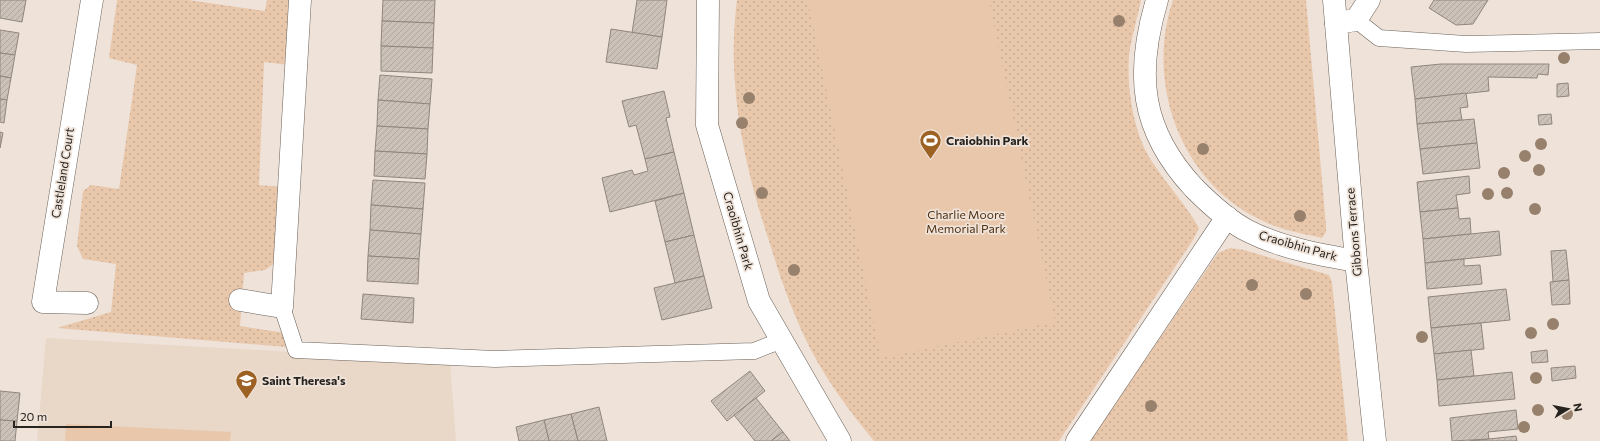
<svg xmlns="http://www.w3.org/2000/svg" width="1600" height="441" font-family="Commissioner,sans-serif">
	<defs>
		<pattern id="green-dots" width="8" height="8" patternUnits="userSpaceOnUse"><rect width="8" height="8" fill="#e8c7ab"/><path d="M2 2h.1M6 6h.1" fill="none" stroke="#c7ab93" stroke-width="1.8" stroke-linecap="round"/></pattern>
		<pattern id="building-hatch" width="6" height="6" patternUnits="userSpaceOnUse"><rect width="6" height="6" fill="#ccc1b8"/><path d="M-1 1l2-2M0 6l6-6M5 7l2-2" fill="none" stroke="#afa69e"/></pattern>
	</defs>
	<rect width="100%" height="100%" fill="#efe3d9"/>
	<path fill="#e9d7c8" d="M46 338 450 361 456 441H37Z"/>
	<g fill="url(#green-dots)">
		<path d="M117 0H188L265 11 267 0H290L289 65 264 62 259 185 282 187 278 261 265 270 244 273 240 326 285 333 287 347 57 328 111 312 116 264 83 259 77 246 83 191 91 185 119 189 137 65 109 58Z"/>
		<path d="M737 0H1141C1138 16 1133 32 1130 48 1125 81 1133 135 1153 163 1168 186 1186 205 1199 228L1193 240 1059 441H874C851 413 829 384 812 352 794 317 781 281 770 244 744 166 726 83 737 0Z"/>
		<path d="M1173 0H1306L1326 225V232L1322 238C1301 233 1280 230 1261 220 1180 182 1145 82 1173 0Z"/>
		<path d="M1230 248 1244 250 1329 275 1332 282 1333 292 1348 441H1090L1218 253Z"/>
	</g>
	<g fill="#e8c7ab">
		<path d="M808 0H989L1055 322 881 358Z"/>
		<path d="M66 424 231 432 230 441H65Z"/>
	</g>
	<g fill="url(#building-hatch)" stroke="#90867d">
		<path d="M0 0H26L22 22 0 18Z"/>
		<path d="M383 0H435L434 23 382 21Z"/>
		<path d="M637 0H667L662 37 632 33Z"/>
		<path d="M1434 0H1488L1473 24 1456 25 1429 8Z"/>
		<path d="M382 21 434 23 433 48 381 46Z"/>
		<path d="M611 29 662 37 657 69 606 62Z"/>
		<path d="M0 30 19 33 15 55 0 53Z"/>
		<path d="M381 46 433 48 432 73 381 71Z"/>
		<path d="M0 53 15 55 11 78 0 76Z"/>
		<path d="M1441 64H1549L1548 75 1538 74 1537 78 1488 77 1489 91 1415 99 1411 67Z"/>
		<path d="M380 75 432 79 430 104 378 100Z"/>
		<path d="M0 76 11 78 7 100 0 99Z"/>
		<path d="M1568 83 1569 96 1557 97V84Z"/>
		<path d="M664 91 670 117 666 118 674 152 645 159 636 125 629 127 622 101Z"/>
		<path d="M1466 93 1468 107 1460 108 1462 120 1417 124 1415 99Z"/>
		<path d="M0 99 7 100 4 123 0 122Z"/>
		<path d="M378 100 430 104 428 129 377 126Z"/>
		<path d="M1551 114 1552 124 1539 125 1538 115Z"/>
		<path d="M1474 119 1477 143 1420 149 1417 124Z"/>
		<path d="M377 126 428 129 427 154 375 151Z"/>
		<path d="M0 132 3 133 0 148Z"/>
		<path d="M1477 143 1480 168 1423 174 1420 149Z"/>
		<path d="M375 151 427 154 425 179 374 176Z"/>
		<path d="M674 152 684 193 610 212 602 178 632 170 634 175 648 171 645 159Z"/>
		<path d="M1469 176 1470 193 1456 195 1458 208 1420 212 1417 182Z"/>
		<path d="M373 180 425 183 423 209 371 205Z"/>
		<path d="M684 193 694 235 665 242 655 201Z"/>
		<path d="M371 205 423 209 421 234 370 230Z"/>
		<path d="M1458 208 1459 219 1470 218 1471 234 1423 239 1420 212Z"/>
		<path d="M370 230 421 234 419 259 368 256Z"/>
		<path d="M1499 231 1501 255 1425 263 1423 239Z"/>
		<path d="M694 235 704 276 675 283 665 242Z"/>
		<path d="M1566 250 1569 280 1553 282 1551 251Z"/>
		<path d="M368 256 419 259 418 284 367 281Z"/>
		<path d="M1464 259V266L1480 265 1482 284 1427 289 1425 263Z"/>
		<path d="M704 276 712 308 662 320 654 288Z"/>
		<path d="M1569 280 1570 304 1552 305 1550 282Z"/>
		<path d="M1506 289 1510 320 1431 328 1428 297Z"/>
		<path d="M363 294 414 298 413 323 361 319Z"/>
		<path d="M1481 323 1484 349 1434 354 1431 328Z"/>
		<path d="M1471 350 1474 376 1437 380 1434 354Z"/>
		<path d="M1547 350 1548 362 1532 363 1531 352Z"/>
		<path d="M1575 366 1576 378 1552 381 1551 368Z"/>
		<path d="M750 371 765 391 727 421 711 401Z"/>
		<path d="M1512 372 1515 399 1439 406 1437 380Z"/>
		<path d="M0 391 20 393 17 421 0 420Z"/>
		<path d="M756 398 783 432 771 441H755L734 415Z"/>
		<path d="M599 407 607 441H578L571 414Z"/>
		<path d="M1516 410 1518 429 1488 432 1489 439 1452 441 1450 418Z"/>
		<path d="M571 414 578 441H549L544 420Z"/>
		<path d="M0 420 17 421 15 441H0Z"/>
		<path d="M544 420 549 441H519L516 427Z"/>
		<path d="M783 432 790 441H771Z"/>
		<path d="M1516 436 1517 441H1469L1489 439Z"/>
	</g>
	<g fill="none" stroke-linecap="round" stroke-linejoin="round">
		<defs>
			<g id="lane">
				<path d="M1356 20 1379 38 1466 44 1600 41"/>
				<path d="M282 307 296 350 495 359 754 351 782 340"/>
			</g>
			<g id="street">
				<path d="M708 0 707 125 759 301 840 441"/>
				<path d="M1157 0C1135 74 1140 130 1194 188 1210 204 1228 221 1248 231 1281 248 1321 255 1356 261"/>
				<path d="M240 300 282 307 300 0"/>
				<path d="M87 303 43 302 92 0"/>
				<path d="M1077 441 1227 217"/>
			</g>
			<g id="secondary">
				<path d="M1334 0 1356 261 1375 441"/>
				<path d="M1336 23 1356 20 1369 0"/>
			</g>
		</defs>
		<use href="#lane" stroke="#6a6058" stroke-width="17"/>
		<use href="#street" stroke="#6a6058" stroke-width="23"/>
		<use href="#secondary" stroke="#6a6058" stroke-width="23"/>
		<use href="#lane" stroke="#fff" stroke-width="16"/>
		<use href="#street" stroke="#fff" stroke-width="22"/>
		<use href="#secondary" stroke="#fff" stroke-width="22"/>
	</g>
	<g fill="#97816c">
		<circle cx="1119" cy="21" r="6"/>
		<circle cx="1564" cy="58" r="6"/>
		<circle cx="749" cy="98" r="6"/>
		<circle cx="742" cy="123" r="6"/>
		<circle cx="1541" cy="144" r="6"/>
		<circle cx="1203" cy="149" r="6"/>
		<circle cx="1525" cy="156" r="6"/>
		<circle cx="1539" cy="170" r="6"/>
		<circle cx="1504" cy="173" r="6"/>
		<circle cx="762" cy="193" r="6"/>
		<circle cx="1507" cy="193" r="6"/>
		<circle cx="1488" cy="194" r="6"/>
		<circle cx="1535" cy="209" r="6"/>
		<circle cx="1300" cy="216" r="6"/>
		<circle cx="794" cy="270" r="6"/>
		<circle cx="1252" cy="285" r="6"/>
		<circle cx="1306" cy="294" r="6"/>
		<circle cx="1553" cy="324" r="6"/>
		<circle cx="1531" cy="333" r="6"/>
		<circle cx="1422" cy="337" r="6"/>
		<circle cx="1536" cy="378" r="6"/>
		<circle cx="1151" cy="406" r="6"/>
		<circle cx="1538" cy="410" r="6"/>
		<circle cx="1567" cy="414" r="6"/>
		<circle cx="1524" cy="427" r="6"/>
	</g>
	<defs>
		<symbol id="stadium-pin" viewBox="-11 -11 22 30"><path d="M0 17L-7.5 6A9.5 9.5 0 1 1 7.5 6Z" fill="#9d6123" stroke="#efe3d9"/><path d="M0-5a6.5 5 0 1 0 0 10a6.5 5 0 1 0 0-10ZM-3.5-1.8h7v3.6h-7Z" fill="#fff"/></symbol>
		<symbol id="school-pin" viewBox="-11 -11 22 30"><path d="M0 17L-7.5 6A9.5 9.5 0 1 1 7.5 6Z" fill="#9d6123" stroke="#efe3d9"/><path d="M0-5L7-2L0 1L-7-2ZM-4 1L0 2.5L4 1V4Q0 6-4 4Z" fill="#fff"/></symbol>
	</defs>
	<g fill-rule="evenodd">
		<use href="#stadium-pin" x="918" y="128" width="25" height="34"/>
		<use href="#school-pin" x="234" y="368" width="25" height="34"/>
	</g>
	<g text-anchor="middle" stroke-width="3.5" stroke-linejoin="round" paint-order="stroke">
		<g font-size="12" font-weight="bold" fill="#27231f" stroke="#efe3d9" text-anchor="start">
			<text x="946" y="145">Craiobhin Park</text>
			<text x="262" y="385">Saint Theresa's</text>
		</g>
		<g font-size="12" fill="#27231f" stroke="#efe3d9">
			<text transform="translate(63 173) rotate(-81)" y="4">Castleland Court</text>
			<text transform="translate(738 231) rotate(74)" y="4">Craoibhin Park</text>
			<text transform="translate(1354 232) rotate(-95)" y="4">Gibbons Terrace</text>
			<text transform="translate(1298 246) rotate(16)" y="4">Craoibhin Park</text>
		</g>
		<g font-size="12" fill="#4f3012" stroke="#efe3d9">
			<text x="966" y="219">Charlie Moore<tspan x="966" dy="14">Memorial Park</tspan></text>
		</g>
	</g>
	<g transform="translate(1568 409) rotate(80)" stroke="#efe3d9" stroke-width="3" paint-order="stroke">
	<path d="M0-3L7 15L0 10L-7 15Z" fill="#27231f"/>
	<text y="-6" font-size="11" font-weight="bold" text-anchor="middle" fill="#27231f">N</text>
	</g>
	<path d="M14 421v6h97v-6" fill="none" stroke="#27231f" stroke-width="2"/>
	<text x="20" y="421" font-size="12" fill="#27231f" stroke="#efe3d9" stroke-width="3" paint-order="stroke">20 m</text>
</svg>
